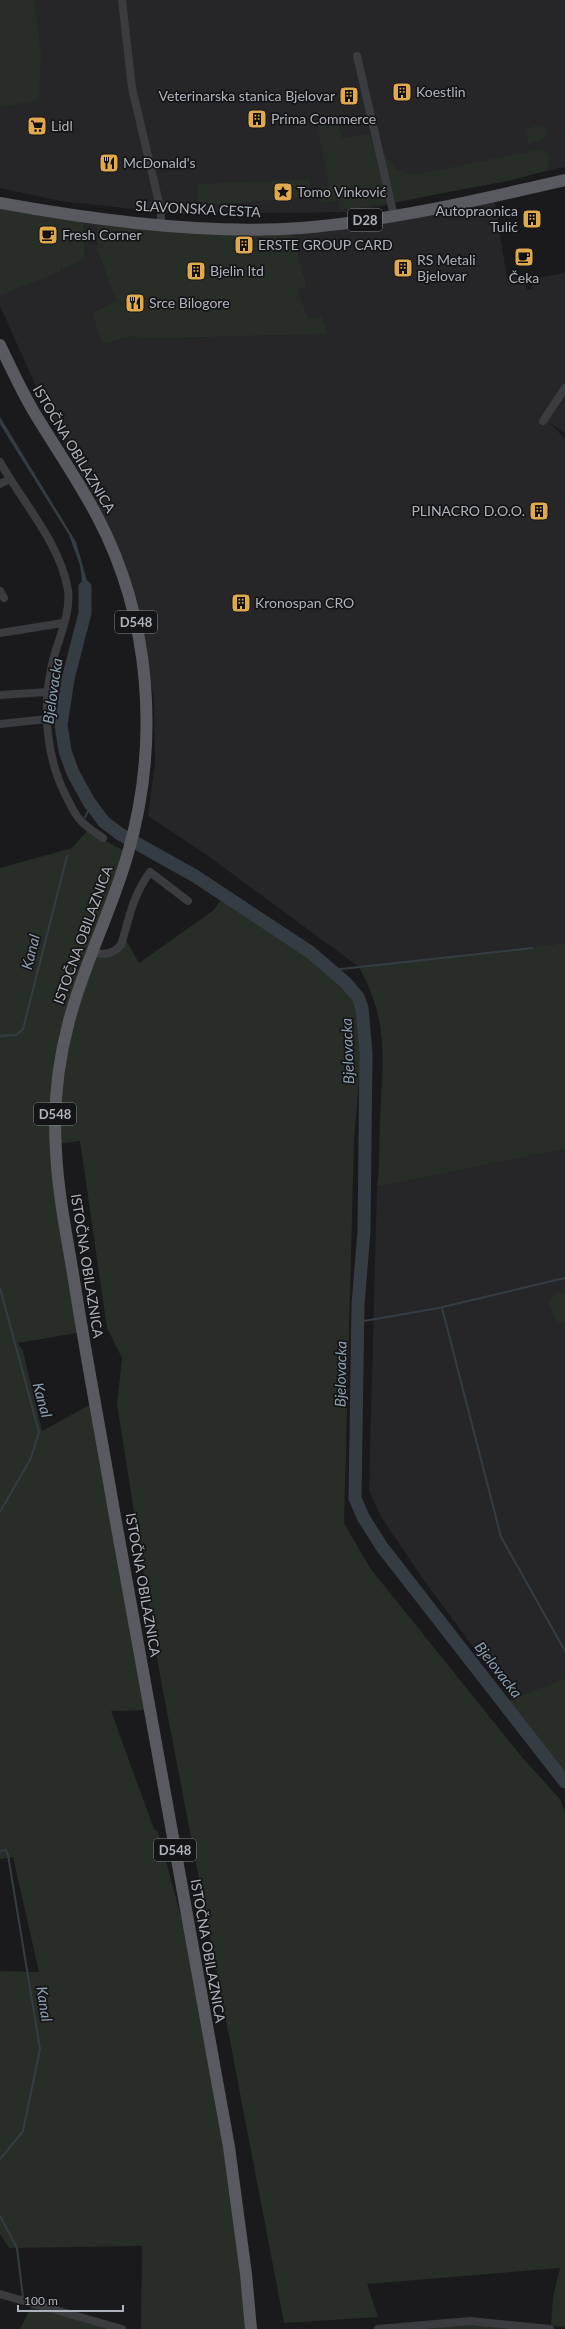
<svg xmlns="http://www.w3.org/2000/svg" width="565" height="2329" font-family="Lato,sans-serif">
	<rect width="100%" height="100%" fill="#1a1a1c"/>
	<g fill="#262629">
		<path d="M0 0H565V167L353 212 179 214 60 201 0 188Z"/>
		<path d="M494 197 507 278 524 276 527 290 532 289 531 279 565 273V433L550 423 565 439V943L359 967 204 853 148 816 155 763 154 698 145 655 112 533 51 420 0 306V209L61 231V270L85 259 84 215 96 217 97 250 116 301 92 313 102 344 136 336V339L326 334 321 315 308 320 298 290 307 287 291 228Z"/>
		<path d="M565 1149V1764L512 1700 423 1579 381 1517 369 1490 377 1187Z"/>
	</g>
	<g fill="#262e27">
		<path d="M0 0H34L41 54 39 99 0 108Z"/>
		<path d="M337 120 342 138 370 134 388 203 340 210 338 200 320 203 319 188 329 186 317 124Z"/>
		<path d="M540 125 545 127 547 133 543 139 528 144 526 129Z"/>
		<path d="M379 147 396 169 415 175 542 149 548 155 549 170 512 180 395 202Z"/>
		<path d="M309 179 310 198 198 205V184Z"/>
		<path d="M0 209 84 220 85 259 62 270 61 266V271L0 295Z"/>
		<path d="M96 217 291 228 307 287 298 290 308 319 321 315 327 334 136 339 135 336 102 344 92 313 116 301 97 250Z"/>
		<path d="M87 831 128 853 92 954 106 957 125 938 139 963 214 910 224 895C259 918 338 962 358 997 362 1005 363 1012 364 1021L354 1140 344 1523 370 1568 521 1756 560 1799 565 1812V2327L551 2326 553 2297 560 2268 367 2284 378 2317 284 2323 159 1670 117 1404 122 1358 107 1328 80 1141 57 1144 82 1332 18 1343 23 1351 42 1431 95 1402 150 1710 111 1711 154 1829 158 1832 199 1983 251 2329H141L142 2246 9 2248 0 2234V1971L39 1972 13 1857 0 1859V868L72 848Z"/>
		<path d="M565 943V1149L377 1187C380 1165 379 1141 380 1118 383 1057 389 1022 359 967Z"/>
		<path d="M557 1291 565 1293V1323L561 1324 555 1320 549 1302Z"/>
		<path d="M565 1678V1782L503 1703Z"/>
		<path d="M33 2303 122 2329H20Z"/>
		<path d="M469 2324 514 2329H410Z"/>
	</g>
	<path fill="#353d44" d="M0 417 76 542 89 588 85 605 80 565 69 535 0 424Z"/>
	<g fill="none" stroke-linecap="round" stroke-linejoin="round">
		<g stroke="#353d44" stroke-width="2">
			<path d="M85 817 91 805"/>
			<path d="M332 970 532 948"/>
			<path d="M0 1036 16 1035 23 1029 67 856"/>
			<path d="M0 1288 39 1432 31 1458 0 1512"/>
			<path d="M442 1308 501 1537 565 1651"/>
			<path d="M358 1322 439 1308 565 1278"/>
			<path d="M0 1851 6 1850 8 1855 40 2049 23 2131 0 2159"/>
			<path d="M0 2216 17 2248 23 2298"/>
		</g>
		<path stroke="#353d44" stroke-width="13" d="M85 587V613L68 679 61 725 65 751 73 773 89 802 104 822 120 834 195 876 310 952 346 983 358 997 362 1008 366 1053 364 1231 358 1305 355 1498 363 1517 382 1547 565 1782"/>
		<g stroke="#3b3c40" stroke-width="8">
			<path d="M122 0 132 88 161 211V224"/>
			<path d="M357 56 394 216"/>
			<path d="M543 421 565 388"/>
			<path d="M0 462C23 503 60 543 68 590 71 612 59 638 53 660 42 706 45 756 67 798 71 806 75 815 81 821 88 828 96 833 103 838"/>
			<path d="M0 484 10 479"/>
			<path d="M0 591 4 598"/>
			<path d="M0 633 63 623"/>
			<path d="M0 695 47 692"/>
			<path d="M0 724 47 719"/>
			<path d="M93 952C104 956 113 954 121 945 130 916 132 897 150 872L188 901"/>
			<path d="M0 2294 122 2329"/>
			<path d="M378 2329 470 2321 550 2329"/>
		</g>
		<g stroke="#585a5f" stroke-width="12">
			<path d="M0 203C93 220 206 235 301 228 390 221 478 200 565 180"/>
			<path d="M0 345C11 368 21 390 34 412 55 447 78 480 97 516 151 618 160 742 128 853 112 910 84 963 69 1021 58 1062 53 1107 56 1151 58 1194 67 1237 74 1280 86 1357 101 1434 114 1511 152 1723 190 1935 229 2147L246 2274 251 2329"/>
		</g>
	</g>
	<defs>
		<symbol id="building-square" viewBox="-11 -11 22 22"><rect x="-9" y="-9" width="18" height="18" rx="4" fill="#e0a94d" stroke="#151517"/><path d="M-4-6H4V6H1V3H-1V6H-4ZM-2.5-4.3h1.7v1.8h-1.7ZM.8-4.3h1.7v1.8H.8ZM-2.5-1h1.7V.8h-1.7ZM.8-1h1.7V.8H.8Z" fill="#111"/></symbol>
		<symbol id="supermarket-square" viewBox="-11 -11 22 22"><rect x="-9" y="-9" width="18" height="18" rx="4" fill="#e0a94d" stroke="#151517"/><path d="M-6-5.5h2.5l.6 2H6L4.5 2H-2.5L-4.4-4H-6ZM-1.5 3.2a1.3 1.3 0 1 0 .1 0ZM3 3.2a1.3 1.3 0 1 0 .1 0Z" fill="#111"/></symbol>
		<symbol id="restaurant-square" viewBox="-11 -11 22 22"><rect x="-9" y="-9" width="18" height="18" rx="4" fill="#e0a94d" stroke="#151517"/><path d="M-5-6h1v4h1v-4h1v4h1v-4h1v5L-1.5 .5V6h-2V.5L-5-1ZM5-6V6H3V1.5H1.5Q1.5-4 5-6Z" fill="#111"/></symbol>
		<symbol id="sight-square" viewBox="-11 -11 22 22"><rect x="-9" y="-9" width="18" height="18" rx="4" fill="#e0a94d" stroke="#151517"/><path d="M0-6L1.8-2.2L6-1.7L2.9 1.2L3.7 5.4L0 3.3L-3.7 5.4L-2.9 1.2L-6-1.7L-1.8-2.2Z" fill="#111"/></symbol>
		<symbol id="cafe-square" viewBox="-11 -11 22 22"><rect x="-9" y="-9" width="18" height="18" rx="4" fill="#e0a94d" stroke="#151517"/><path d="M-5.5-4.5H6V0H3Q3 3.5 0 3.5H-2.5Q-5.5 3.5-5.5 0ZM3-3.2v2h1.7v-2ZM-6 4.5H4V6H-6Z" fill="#111"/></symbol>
	</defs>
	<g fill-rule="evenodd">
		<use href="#building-square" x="391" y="81" width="22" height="22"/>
		<use href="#building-square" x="338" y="85" width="22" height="22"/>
		<use href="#building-square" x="246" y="108" width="22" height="22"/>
		<use href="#supermarket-square" x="26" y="115" width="22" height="22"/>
		<use href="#restaurant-square" x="98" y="152" width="22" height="22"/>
		<use href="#sight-square" x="272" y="181" width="22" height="22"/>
		<use href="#building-square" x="521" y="208" width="22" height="22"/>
		<use href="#cafe-square" x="37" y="224" width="22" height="22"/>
		<use href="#building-square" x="233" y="234" width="22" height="22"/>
		<use href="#cafe-square" x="513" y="246" width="22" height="22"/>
		<use href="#building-square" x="392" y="257" width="22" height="22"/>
		<use href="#building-square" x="185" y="260" width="22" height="22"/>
		<use href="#restaurant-square" x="124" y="292" width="22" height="22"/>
		<use href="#building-square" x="528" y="500" width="22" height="22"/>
		<use href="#building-square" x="230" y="592" width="22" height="22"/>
	</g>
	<g text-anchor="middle" stroke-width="3.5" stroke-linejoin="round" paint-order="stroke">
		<g fill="#151517" stroke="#808389" stroke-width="1">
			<rect x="348" y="209" width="34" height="22" rx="3"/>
			<rect x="115" y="611" width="42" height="22" rx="3"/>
			<rect x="34" y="1103" width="42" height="22" rx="3"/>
			<rect x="154" y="1839" width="42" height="22" rx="3"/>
		</g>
		<g font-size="13" font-weight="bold" fill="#aeb2ba">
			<text x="365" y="225">D28</text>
			<text x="136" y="627">D548</text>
			<text x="55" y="1119">D548</text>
			<text x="175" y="1855">D548</text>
		</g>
		<g font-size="14" fill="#aeb2ba" stroke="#151517" text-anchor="start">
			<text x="416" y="97">Koestlin</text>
			<text x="335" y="101" text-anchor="end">Veterinarska stanica Bjelovar</text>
			<text x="271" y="124">Prima Commerce</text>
			<text x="51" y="131">Lidl</text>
			<text x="123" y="168">McDonald's</text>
			<text x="297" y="197">Tomo Vinković</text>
			<text x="518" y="216" text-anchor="end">Autopraonica<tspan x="518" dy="16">Tulić</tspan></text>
			<text x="62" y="240">Fresh Corner</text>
			<text x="258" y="250">ERSTE GROUP CARD</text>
			<text x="417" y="265">RS Metali<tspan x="417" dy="16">Bjelovar</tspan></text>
			<text x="210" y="276">Bjelin ltd</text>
			<text x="524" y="283" text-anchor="middle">Čeka</text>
			<text x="149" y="308">Srce Bilogore</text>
			<text x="525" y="516" text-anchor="end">PLINACRO D.O.O.</text>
			<text x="255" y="608">Kronospan CRO</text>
		</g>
		<g font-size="14" fill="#aeb2ba" stroke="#151517">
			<text transform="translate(198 209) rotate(3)" y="5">SLAVONSKA CESTA</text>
			<text transform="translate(74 449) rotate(59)" y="5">ISTOČNA OBILAZNICA</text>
			<text transform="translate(83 935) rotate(-70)" y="5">ISTOČNA OBILAZNICA</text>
			<text transform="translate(87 1266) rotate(81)" y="5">ISTOČNA OBILAZNICA</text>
			<text transform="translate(143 1585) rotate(80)" y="5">ISTOČNA OBILAZNICA</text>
			<text transform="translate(208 1951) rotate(80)" y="5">ISTOČNA OBILAZNICA</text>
		</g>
		<g font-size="15" font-style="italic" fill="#89a0b1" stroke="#151517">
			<text transform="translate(53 691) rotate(-82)" y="5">Bjelovacka</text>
			<text transform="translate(31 952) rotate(-76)" y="5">Kanal</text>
			<text transform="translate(348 1051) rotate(-92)" y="5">Bjelovacka</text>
			<text transform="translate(341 1374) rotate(-89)" y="5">Bjelovacka</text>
			<text transform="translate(42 1400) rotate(75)" y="5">Kanal</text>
			<text transform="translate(498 1670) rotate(52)" y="5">Bjelovacka</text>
			<text transform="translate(44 2004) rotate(81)" y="5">Kanal</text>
		</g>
	</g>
	<path d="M18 2305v6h105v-6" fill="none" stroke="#aeb2ba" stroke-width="2"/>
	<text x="24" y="2305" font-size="12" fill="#aeb2ba" stroke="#151517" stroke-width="3" paint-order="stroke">100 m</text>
</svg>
